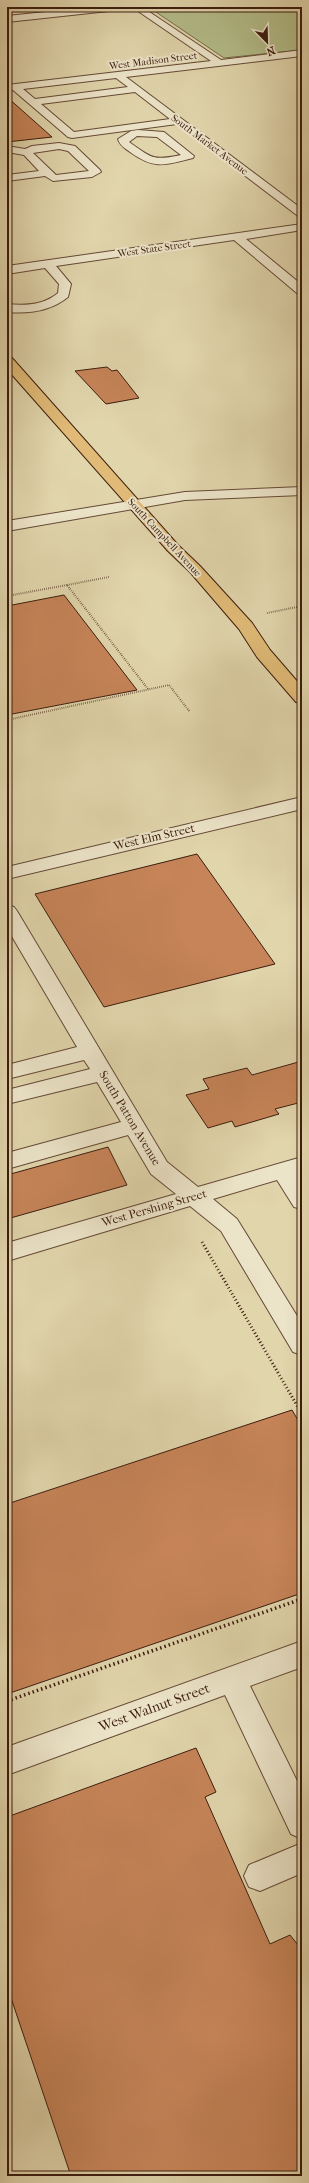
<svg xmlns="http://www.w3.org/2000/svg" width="309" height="2183" font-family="'IM FELL French Canon',serif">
	<rect width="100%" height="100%" fill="#e1d5ac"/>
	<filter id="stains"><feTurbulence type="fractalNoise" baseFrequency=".005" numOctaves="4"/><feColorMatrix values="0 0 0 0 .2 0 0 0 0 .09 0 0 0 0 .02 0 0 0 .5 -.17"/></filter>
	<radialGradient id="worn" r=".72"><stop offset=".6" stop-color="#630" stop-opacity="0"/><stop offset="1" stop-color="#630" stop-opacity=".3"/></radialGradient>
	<path fill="#b3bd89" stroke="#786c4c" d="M152 7H302V50L224 58 150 8Z"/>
	<g fill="#c68458" stroke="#3c1c0f">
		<path d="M7 97 52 137 7 142Z"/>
		<path d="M107 367 112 371 117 370 139 398 106 404 75 371Z"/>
		<path d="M64 595 137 690 7 715V606Z"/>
		<path d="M197 854 275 964 104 1007 35 894Z"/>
		<path d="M302 1061V1102L275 1109 279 1114 235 1127 232 1121 208 1128 186 1095 209 1089 203 1079 247 1068 252 1075Z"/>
		<path d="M108 1147 127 1185 7 1219V1175Z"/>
		<path d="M292 1410 302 1427V1593L7 1694V1504Z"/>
		<path d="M196 1748 216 1792 205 1797 270 1944 290 1935 302 1950V2176H71L7 1986V1817Z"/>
	</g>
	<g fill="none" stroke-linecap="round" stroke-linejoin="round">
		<defs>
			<g id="minor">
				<path d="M94 7H122L118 10 7 22V16Z"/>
				<path d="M132 7H142L221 60 302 50V56L126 77 302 209V217L298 216 177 124 72 138 68 137 13 90 7 91V85L211 61ZM116 78 128 87 35 99 23 89ZM135 92 170 119 74 132 41 104Z"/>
				<path d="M138 130 164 132 194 156 193 158C165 165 155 170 130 152 125 148 120 146 118 139L131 131ZM137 136 157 137 181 155C152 161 152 158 129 142Z"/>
				<path d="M59 143 75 146 100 170 101 172 92 177 53 181 45 176 7 181V175L39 171 24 155 7 152V146L25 149 32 146ZM59 149 68 151 89 171 56 175 33 153Z"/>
				<path d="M302 224V230L246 239 302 285V295L298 294 234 240 56 266 71 284 68 297C51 311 29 314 7 312V304C25 306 44 305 58 293L59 284 45 268 7 274V266Z"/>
				<path d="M302 487V495L185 500 7 531V521L185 492Z"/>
				<path d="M302 797V809L7 879V867Z"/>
				<path d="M7 905 14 907 17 911 167 1162 198 1187 302 1157V1173L297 1175 302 1182V1209L294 1207 277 1180 213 1199 237 1219 302 1324V1355L293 1352 221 1231 190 1206 7 1261V1243L176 1194 151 1174 128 1135 7 1169V1153L121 1122 97 1082 7 1104V1090L90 1069 84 1060 7 1079V1065L77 1047 7 928Z"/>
				<path d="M302 1641V1667L250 1686 302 1791V1839L291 1834 225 1695 7 1775V1747Z"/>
				<path d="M302 1843V1873L260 1891 249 1887 244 1876 249 1865Z"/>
			</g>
			<path id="major" d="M7 357 12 358 178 545 200 566 252 623 270 650 302 687V703L296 702 257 657 239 629 190 572 168 551 7 369Z"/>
		</defs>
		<use href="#minor" stroke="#654a36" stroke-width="2"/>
		<use href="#major" stroke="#3c1c0f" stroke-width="2"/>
		<g stroke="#3c1c0f" stroke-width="2" stroke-dasharray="0.5 1.5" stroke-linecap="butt">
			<path d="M67 585 109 577"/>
			<path d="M7 596 67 585 148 689"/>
			<path d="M267 613 302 606"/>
			<path d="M7 720 169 685 190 712"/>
		</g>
		<path stroke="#3c1c0f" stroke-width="3" stroke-dasharray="1 2.5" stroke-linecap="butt" d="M202 1242 302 1414"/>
		<path stroke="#3c1c0f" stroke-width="3.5" stroke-dasharray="1.5 3" stroke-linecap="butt" d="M7 1701 302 1599"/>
		<use href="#minor" fill="#ece4c9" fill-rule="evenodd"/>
		<use href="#major" fill="#e0ba76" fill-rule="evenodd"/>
	</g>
	<g text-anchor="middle" stroke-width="4" stroke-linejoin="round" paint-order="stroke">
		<g font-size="10" fill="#3c1c0f" stroke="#ece4c9">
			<text transform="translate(153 60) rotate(-7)" y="4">West Madison Street</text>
			<text transform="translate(210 144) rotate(37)" y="4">South Market Avenue</text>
			<text transform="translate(154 248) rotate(-8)" y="4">West State Street</text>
			<text transform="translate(165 537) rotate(47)" y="4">South Campbell Avenue</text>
		</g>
		<g font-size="12" fill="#3c1c0f" stroke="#ece4c9">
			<text transform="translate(154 837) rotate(-13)" y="4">West Elm Street</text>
			<text transform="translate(130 1118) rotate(59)" y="4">South Patton Avenue</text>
			<text transform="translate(154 1208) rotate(-16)" y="4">West Pershing Street</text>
		</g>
		<g font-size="14" fill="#3c1c0f" stroke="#ece4c9">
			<text transform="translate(154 1707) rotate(-20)" y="5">West Walnut Street</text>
		</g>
	</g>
	<rect width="309" height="2183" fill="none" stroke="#e1d5ac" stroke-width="24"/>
	<rect x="8" y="8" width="293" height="2167" fill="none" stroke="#3c1c0f" stroke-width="2"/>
	<rect x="12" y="12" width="285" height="2159" fill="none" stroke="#3c1c0f"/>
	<g transform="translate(267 42) rotate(157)" stroke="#ece4c9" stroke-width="3" paint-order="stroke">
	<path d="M0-3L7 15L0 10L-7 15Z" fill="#3c1c0f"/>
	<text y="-6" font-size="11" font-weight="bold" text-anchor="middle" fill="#3c1c0f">N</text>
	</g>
	<rect width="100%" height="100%" filter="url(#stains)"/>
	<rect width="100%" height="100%" fill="url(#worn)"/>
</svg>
